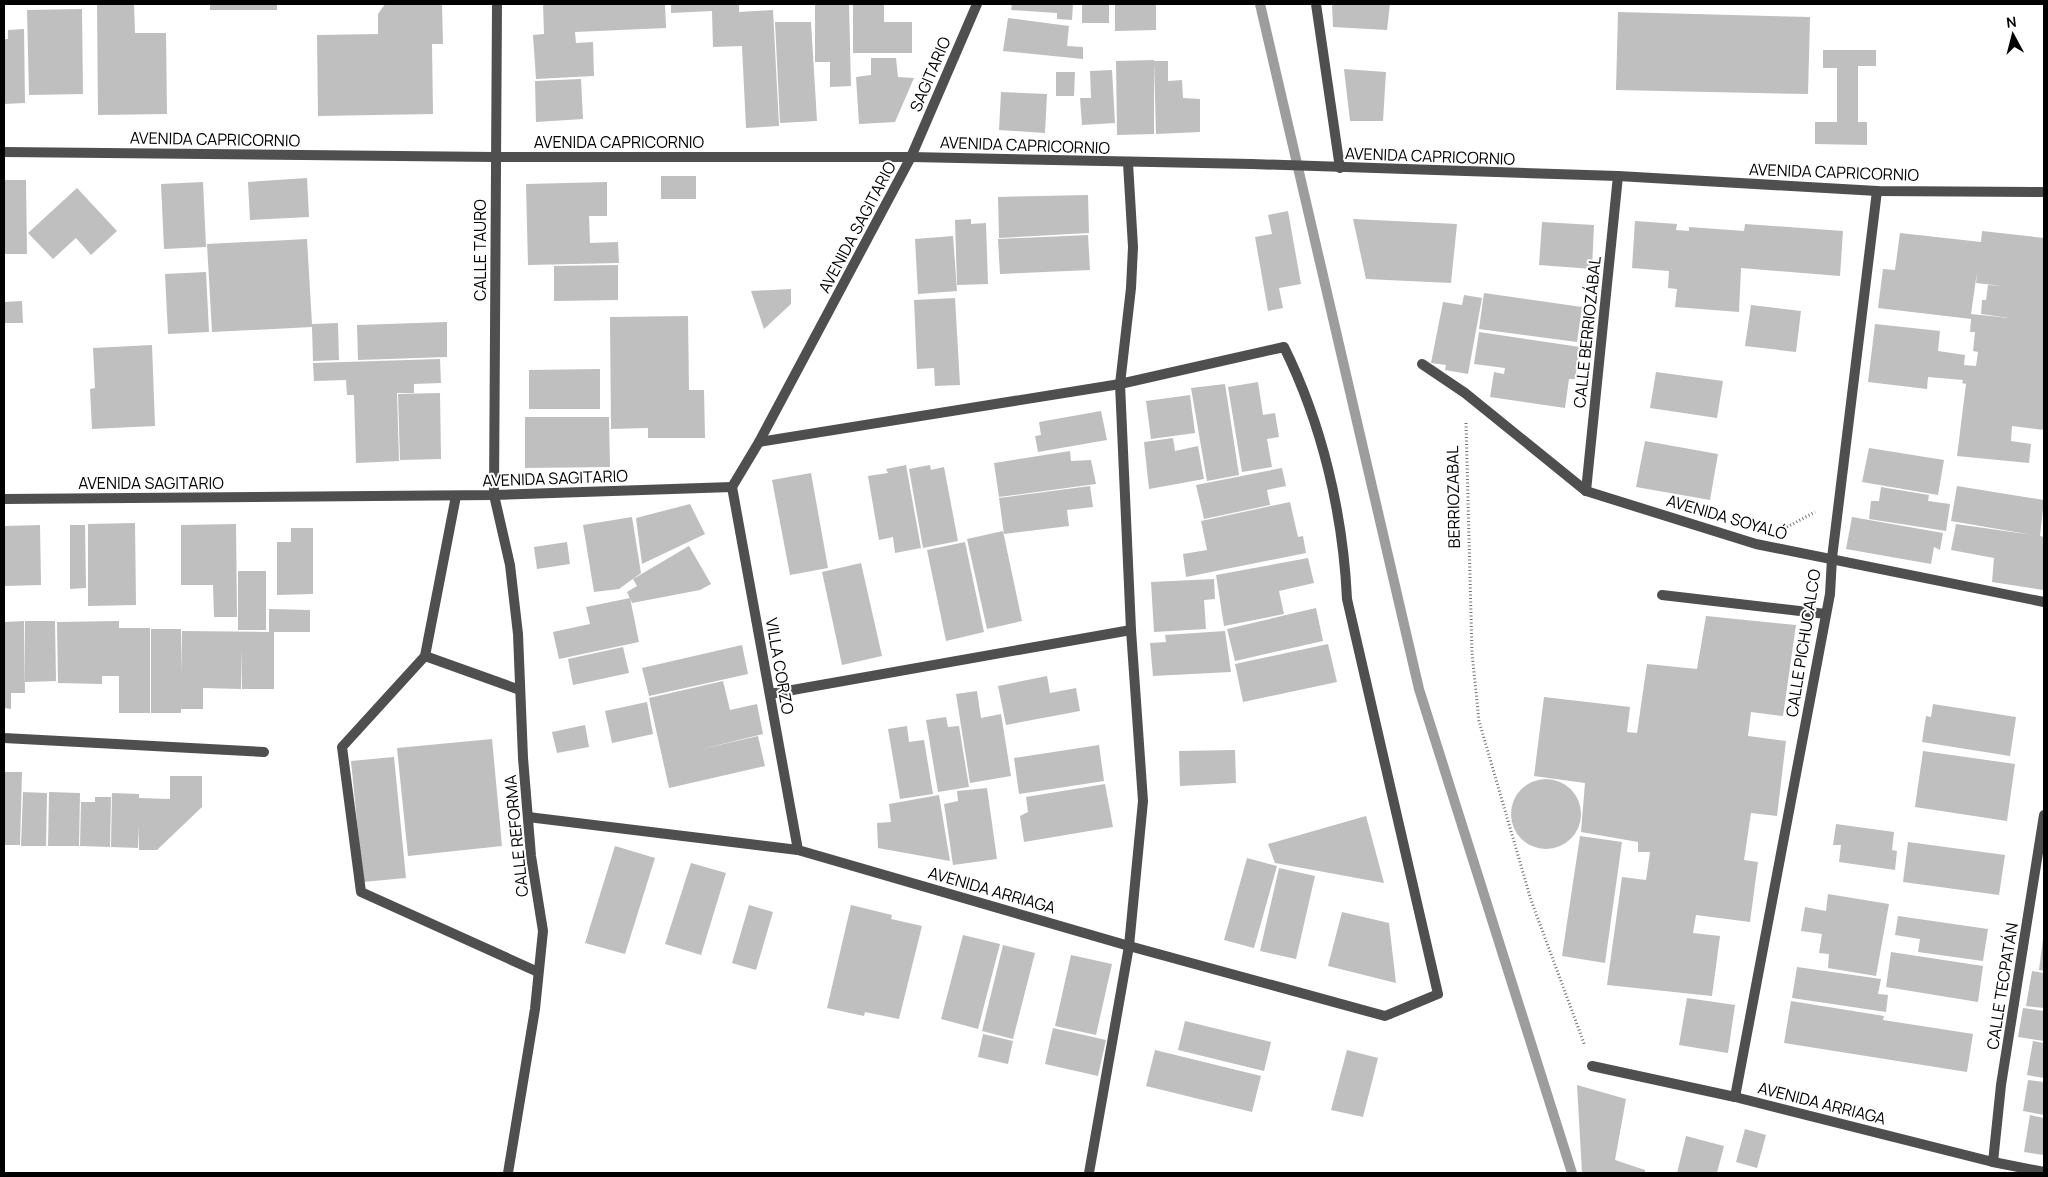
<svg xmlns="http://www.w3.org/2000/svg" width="2048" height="1177" font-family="Manrope,sans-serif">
	<rect width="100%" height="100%" fill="#fff"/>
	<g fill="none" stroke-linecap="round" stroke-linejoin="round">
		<path stroke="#9d9d9d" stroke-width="10" d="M1260 4 1419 689 1572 1173"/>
	</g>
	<g fill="#bfbfbf" fill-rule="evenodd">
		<path d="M97 4H134L135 33H166L167 114 98 115Z"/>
		<rect x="210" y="4" width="67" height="6"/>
		<path d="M385 4H442L443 44H432L433 114 318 116 317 35 378 34V14Z"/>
		<path d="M543 4H665L666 28 575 32 576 43 593 42 594 76 536 79 533 35 544 34Z"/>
		<path d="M671 4H739V12L773 10 779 126 746 128 742 46 713 47 712 11 671 13Z"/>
		<path d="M815 4H849L851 86 830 87V62H815Z"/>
		<path d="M853 4H884V22H912V53H853Z"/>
		<path d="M1012 4H1073L1072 20 1057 19V13L1011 10Z"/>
		<rect x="1082" y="4" width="27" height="19"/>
		<path d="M1115 4H1156V30L1115 31Z"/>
		<path d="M1332 4H1390L1387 30 1333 27Z"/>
		<path d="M82 9 83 94 29 95 27 10Z"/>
		<path d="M1618 12 1810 17 1808 94 1616 90Z"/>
		<path d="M1008 18 1069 26 1067 46 1083 47V59L1003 51Z"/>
		<path d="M775 22H811L817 121 780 123Z"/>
		<path d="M24 29 25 103 4 104V39H8V30Z"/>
		<path d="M1823 50H1876V66H1858V122H1867V145L1815 144V122H1837V68H1823Z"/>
		<path d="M871 58H896L898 77 914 78 895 122 859 124 856 77 871 75Z"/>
		<path d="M1154 60V134L1117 135 1116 61Z"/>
		<path d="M1154 61H1168V81L1182 80 1183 98 1200 99V132L1156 134Z"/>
		<path d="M1344 69 1386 72 1383 121H1350Z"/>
		<path d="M1112 70 1115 123 1082 125 1080 98H1091L1090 71Z"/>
		<path d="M1056 72H1075L1074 96H1056Z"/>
		<path d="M581 79 583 119 536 122 535 81Z"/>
		<path d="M1001 92 1047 94 1045 133 999 130Z"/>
		<rect x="661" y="176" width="35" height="23"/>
		<path d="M307 178 309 217 250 220 248 182Z"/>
		<path d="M4 180H26L27 254H4Z"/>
		<path d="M203 182 206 247 164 249 161 184Z"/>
		<path d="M607 182V216H589L590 243 618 242 619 263 528 265 526 184Z"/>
		<path d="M77 188 117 231 91 255 76 238 53 259 28 233Z"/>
		<path d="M1088 195 1089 233 999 238 998 197Z"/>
		<path d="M1288 211 1301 284 1279 288 1283 308 1268 311 1255 237 1272 234 1268 215Z"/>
		<path d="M971 219V224L986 223 988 284 957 285 955 220Z"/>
		<path d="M1353 219 1457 224 1451 283 1366 279Z"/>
		<path d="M1635 221 1677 224 1676 230 1689 231V227L1744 231 1745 224 1843 231 1840 276 1741 268 1739 312 1675 307 1677 289 1668 288 1669 271 1632 268Z"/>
		<path d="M1542 222 1594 225 1592 269 1539 265Z"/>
		<path d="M1982 231 2044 238V430L2012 426 2011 441 2031 444 2029 463 1957 456 1966 384 1962 383 1963 380 1928 377 1927 389 1868 382 1875 324 1940 331 1938 351 1965 355 1964 365 1976 366 1978 352 1973 351 1975 332H1970L1971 319 1878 308 1883 269 1895 270 1900 233 1981 242ZM1977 272 1976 283 2002 286 1988 285 1986 300H1982L1981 314 2009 318 1971 314Z"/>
		<path d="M1088 235 1090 270 1000 274 998 239Z"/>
		<path d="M953 236 957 291 918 294 915 239Z"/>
		<path d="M307 239 312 324 338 323 339 360 313 361 312 327 212 332 207 244Z"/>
		<path d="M618 265V300L554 301V266Z"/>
		<path d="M206 272 209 332 168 334 165 274Z"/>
		<path d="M791 289V304L764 329 751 291Z"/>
		<path d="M1484 293 1582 307 1577 342 1479 329Z"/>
		<path d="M1464 295 1482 298 1468 374 1445 370 1446 365 1431 363 1443 302 1462 305Z"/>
		<path d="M955 298 960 385 935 386 934 368 917 369 914 300Z"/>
		<path d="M22 301 23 323H4V302Z"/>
		<path d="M1751 305 1801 311 1796 352 1745 346Z"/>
		<path d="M688 316 689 390H704L705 438H648V428L611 429 610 317Z"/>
		<path d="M447 322V357L358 360 357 325Z"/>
		<path d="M1479 332 1580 347 1575 379H1569L1565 408 1490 397 1494 372 1504 374 1505 368 1474 364Z"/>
		<path d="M152 345 155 426 92 429 90 389 95 388 93 348Z"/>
		<path d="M440 359 441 383 414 384V393H397L399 461 356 463 354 395H347L346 380 314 381 313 363Z"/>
		<path d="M600 369V409H529V370Z"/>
		<path d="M1656 372 1723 381 1717 418 1650 408Z"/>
		<path d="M1258 382 1263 415 1275 413 1279 437 1267 439 1272 467 1242 472 1228 387Z"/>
		<path d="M1225 384 1239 475 1207 481 1191 388Z"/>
		<path d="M440 393 441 459 400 460 398 394Z"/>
		<path d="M1190 395 1195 433 1151 439 1146 401Z"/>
		<path d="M1101 411 1107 440 1038 452 1035 436 1041 435 1039 422Z"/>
		<path d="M525 417H609L610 467 525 468Z"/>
		<path d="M1173 438 1175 451 1198 446 1204 479 1149 489 1144 442Z"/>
		<path d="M1645 441 1718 454 1710 500 1636 487Z"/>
		<path d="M1869 448 1944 460 1938 495 1862 482Z"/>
		<path d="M1070 451 1071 461 1091 460 1096 484 999 497 994 463Z"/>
		<path d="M906 465 921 548 895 553 893 537 879 540 868 476 888 473 886 469Z"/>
		<path d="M930 465 931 470 944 467 958 541 923 548 909 469Z"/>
		<path d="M1282 468 1286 486 1267 490 1270 505 1204 519 1196 485Z"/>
		<path d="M811 473 828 568 790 575 772 480Z"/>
		<path d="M1090 486 1093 507 1067 510 1069 526 1004 534 999 498Z"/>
		<path d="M1957 486 2044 500 2040 536 2044 537 2043 590 1992 582 1994 558 1951 550 1956 524 2033 535 1951 521Z"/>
		<path d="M1881 487 1929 495 1928 501 1950 504 1946 531 1869 519 1871 501H1879Z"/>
		<path d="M1290 502 1298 537 1303 536 1306 553 1186 577 1183 554 1207 550 1201 521Z"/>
		<path d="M690 504 705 534 642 564 636 518Z"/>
		<path d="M632 517 641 573 619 589 594 592 583 525Z"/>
		<path d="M1852 517 1943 533 1940 550 1934 547 1931 564 1846 549Z"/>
		<path d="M135 523 136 605 88 606V524Z"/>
		<path d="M236 524 237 617H214L213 585H181V525Z"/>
		<path d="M40 525 41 585 4 586V526Z"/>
		<path d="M70 525H85L86 588 70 589Z"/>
		<path d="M291 528H313V594L277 595V542H291Z"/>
		<path d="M1003 531 1022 621 987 629 967 539Z"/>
		<path d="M567 542 570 564 537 569 534 547Z"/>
		<path d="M965 542 984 632 946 641 927 550Z"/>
		<path d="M689 546 711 584 700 590 632 603 627 592 637 586 633 579Z"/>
		<path d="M1308 558 1314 583 1279 591 1284 614 1224 626 1216 575Z"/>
		<path d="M861 563 882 656 842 665 822 572Z"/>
		<rect x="238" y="571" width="28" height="59"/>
		<path d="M1214 579 1215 599 1204 600 1206 629 1154 632 1151 582Z"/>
		<path d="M630 598 639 642 559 659 553 632 590 624 586 607Z"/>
		<path d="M1316 608 1323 641 1235 661 1227 629Z"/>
		<path d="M269 609 310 610V632H274V689H242L241 648V689L203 688V709H181V713H151V629H181L182 674V631L269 632Z"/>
		<path d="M1706 616 1796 625 1783 716 1751 712 1748 736 1786 741 1777 816 1751 813 1744 860 1758 862 1750 922 1696 915 1693 933 1720 936 1712 996 1607 985 1622 877 1646 880 1650 852H1638V842L1581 832 1585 783 1534 776 1544 697 1630 707 1627 732 1637 733 1647 664 1697 669Z"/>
		<path d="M24 621 25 693H11V709L4 708V622Z"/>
		<path d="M25 621H55L56 681 25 682Z"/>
		<path d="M119 621V628H150V713H119V676H102V684L58 683 57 622Z"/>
		<path d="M1225 631 1231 672 1153 676 1150 643 1166 642 1165 635Z"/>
		<path d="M1328 644 1337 682 1243 702 1235 664Z"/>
		<path d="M742 645 748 674 649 696 642 668Z"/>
		<path d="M623 647 629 673 573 685 568 659Z"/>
		<path d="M1047 676 1050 693 1076 688 1080 711 1006 725 998 686Z"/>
		<path d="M723 681 730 710 757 704 763 734 698 750 758 736 765 766 669 788 649 698Z"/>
		<path d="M977 691 981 718 1001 714 1011 776 970 783 956 694Z"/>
		<path d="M647 702 653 734 612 743 605 711Z"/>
		<path d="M1933 704 2016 717 2010 756 1922 742 1926 716 1931 717Z"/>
		<path d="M946 717 948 727 959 726 969 787 938 792 926 720Z"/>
		<path d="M585 725 589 747 557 753 552 732Z"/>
		<path d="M907 726 909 742 924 740 933 794 900 799 888 729Z"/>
		<path d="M492 739 502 846 408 856 397 748Z"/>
		<path d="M1099 745 1104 781 1019 794 1014 758Z"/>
		<path d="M1235 750 1236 783 1180 786 1179 751Z"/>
		<path d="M1923 751 2015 764 2007 821 1915 807Z"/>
		<path d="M394 757 406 878 363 882 351 761Z"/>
		<path d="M4 772H22L20 845H4Z"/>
		<path d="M170 776H202V807L157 850H139V825L138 848 111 847 112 793 139 794V798L170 799Z"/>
		<circle cx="1546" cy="814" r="35"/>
		<path d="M1105 784 1113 827 1024 842 1020 816 1028 812 1026 797Z"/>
		<path d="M987 788 997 859 953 865 944 804 958 801 957 791Z"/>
		<path d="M23 792 47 793 46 846H21Z"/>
		<path d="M49 792 80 793 79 846H48Z"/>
		<path d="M939 795 950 861 878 848 877 823 891 822 889 804Z"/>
		<path d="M95 797H111L110 847 80 846 81 802H95Z"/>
		<path d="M1366 816 1384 883 1275 863 1268 844Z"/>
		<path d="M1836 824 1894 832 1892 850 1897 851 1895 870 1839 862 1841 845H1833Z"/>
		<path d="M1580 836 1622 842 1605 963 1562 956Z"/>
		<path d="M1908 842 2005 855 1999 895 1903 882Z"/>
		<path d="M615 846 655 858 625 954 585 943Z"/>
		<path d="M1247 858 1277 866 1254 948 1224 940Z"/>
		<path d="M691 863 726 873 701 955 665 944Z"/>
		<path d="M1279 868 1315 876 1296 959 1260 951Z"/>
		<path d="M1828 894 1889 904 1876 976 1828 968 1829 954 1819 953 1822 934 1801 931 1805 907 1826 911Z"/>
		<path d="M749 905 773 912 756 970 732 963Z"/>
		<path d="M851 905 892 915 891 919 922 926 899 1019 865 1012 864 1016 827 1008Z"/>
		<path d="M1342 912 1389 923 1396 983 1328 966Z"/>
		<path d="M1898 916 1988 929 1983 961 1918 952 1920 939 1895 935Z"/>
		<path d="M963 935 1000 944 978 1029 941 1019Z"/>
		<path d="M2043 939H2044V971L2039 970Z"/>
		<path d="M1003 945 1035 953 1013 1039 982 1031Z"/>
		<path d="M1891 952 1983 966 1978 1002 1886 987Z"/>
		<path d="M1071 955 1112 964 1096 1035 1055 1026Z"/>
		<path d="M1797 967 1881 979 1878 994 1888 995 1886 1012 1792 998Z"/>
		<path d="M2032 971 2044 973V1008L2026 1006Z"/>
		<path d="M1687 998 1735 1005 1728 1053 1679 1045Z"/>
		<path d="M1791 1001 1884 1016 1883 1020 1973 1034 1967 1072 1784 1043Z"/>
		<path d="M2023 1008 2044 1011V1041L2018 1037Z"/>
		<path d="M1185 1021 1271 1042 1264 1071 1178 1050Z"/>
		<path d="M1053 1028 1106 1040 1098 1076 1045 1064Z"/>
		<path d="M983 1034 1013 1041 1008 1064 978 1057Z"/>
		<path d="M2033 1041 2044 1043V1078L2027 1075Z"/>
		<path d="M1155 1050 1261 1076 1252 1112 1146 1086Z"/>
		<path d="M1347 1050 1378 1058 1363 1117 1331 1110Z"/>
		<path d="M2028 1080 2044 1082V1115L2023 1111Z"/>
		<path d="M1577 1085 1626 1099 1615 1160 1645 1170V1173H1582Z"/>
		<path d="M2030 1115 2044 1118V1155L2024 1152Z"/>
		<path d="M1745 1129 1766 1135 1757 1168 1736 1162Z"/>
		<path d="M1686 1136 1724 1146 1717 1173H1677Z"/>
	</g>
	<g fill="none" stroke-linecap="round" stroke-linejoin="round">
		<g stroke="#717171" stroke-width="3" stroke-dasharray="1 2.5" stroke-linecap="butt">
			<path d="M1466 423 1472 653 1479 721 1531 900 1585 1046"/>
			<path d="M1787 527 1815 512"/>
		</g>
		<path stroke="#4f4f4f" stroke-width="10" d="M1662 595 1826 614"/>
		<g stroke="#4f4f4f" stroke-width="10">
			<path d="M497 4 494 495 510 565 518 634 523 758 531 856 543 931 535 1009 508 1173"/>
			<path d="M1316 4 1340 168"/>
			<path d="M1128 163 1133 247 1131 288 1120 384 1131 630"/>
			<path d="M1422 364 1465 393 1586 491 1756 544 2044 602"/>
			<path d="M732 487 759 442 911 157 977 4"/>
			<path d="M732 487 798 850"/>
			<path d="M1586 491 1618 176"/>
			<path d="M456 496 425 656 342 747 361 892 538 972"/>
			<path d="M4 499 494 495 732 487"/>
			<path d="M425 656 520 690"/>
			<path d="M770 694 1131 630 1143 801 1129 946 1089 1173"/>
			<path d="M4 738 264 752"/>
			<path d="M528 817 798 850 1129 946 1385 1016 1438 994 1347 599C1343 513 1322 424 1284 347L1120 384 759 442"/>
			<path d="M1592 1066 1735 1097 1993 1162 2044 1172"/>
			<path d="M1735 1097 1830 594 1832 558 1877 191"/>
			<path d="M1993 1162 2001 1085 2044 815"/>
		</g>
		<path stroke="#4f4f4f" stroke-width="10" d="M4 152 495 157H911L1252 164 1618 176 1877 191 2044 192"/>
	</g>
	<g text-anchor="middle" stroke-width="4" stroke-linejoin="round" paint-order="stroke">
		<g font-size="16" fill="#000" stroke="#fff">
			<text transform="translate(930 74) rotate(-67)" y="6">SAGITARIO</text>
			<text transform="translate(215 139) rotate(1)" y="6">AVENIDA CAPRICORNIO</text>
			<text x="619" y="148">AVENIDA CAPRICORNIO</text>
			<text transform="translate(1025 145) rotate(2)" y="6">AVENIDA CAPRICORNIO</text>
			<text transform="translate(1430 156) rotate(2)" y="6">AVENIDA CAPRICORNIO</text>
			<text transform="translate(1834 172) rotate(2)" y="6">AVENIDA CAPRICORNIO</text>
			<text transform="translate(857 227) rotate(-62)" y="6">AVENIDA SAGITARIO</text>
			<text transform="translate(480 250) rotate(-90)" y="6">CALLE TAURO</text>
			<text transform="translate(1587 332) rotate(-84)" y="6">CALLE BERRIOZÁBAL</text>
			<text transform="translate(555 478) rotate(-2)" y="6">AVENIDA SAGITARIO</text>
			<text x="151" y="489">AVENIDA SAGITARIO</text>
			<text transform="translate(1453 497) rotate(-91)" y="6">BERRIOZABAL</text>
			<text transform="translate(1727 517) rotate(16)" y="6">AVENIDA SOYALÓ</text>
			<text transform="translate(1803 643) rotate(-81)" y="6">CALLE PICHUCALCO</text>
			<text transform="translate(780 666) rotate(80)" y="6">VILLA CORZO</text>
			<text transform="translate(516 836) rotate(-96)" y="6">CALLE REFORMA</text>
			<text transform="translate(992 890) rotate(16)" y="6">AVENIDA ARRIAGA</text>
			<text transform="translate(2002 986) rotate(-81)" y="6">CALLE TECPATÁN</text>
			<text transform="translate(1822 1103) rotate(14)" y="6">AVENIDA ARRIAGA</text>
		</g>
	</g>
	<rect width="2048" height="1177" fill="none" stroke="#000000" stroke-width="10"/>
	<g transform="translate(2013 35) rotate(353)" stroke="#ffffff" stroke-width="4" paint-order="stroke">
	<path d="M0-4L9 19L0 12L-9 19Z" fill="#000000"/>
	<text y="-8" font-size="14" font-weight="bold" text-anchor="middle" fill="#000000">N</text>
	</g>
</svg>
